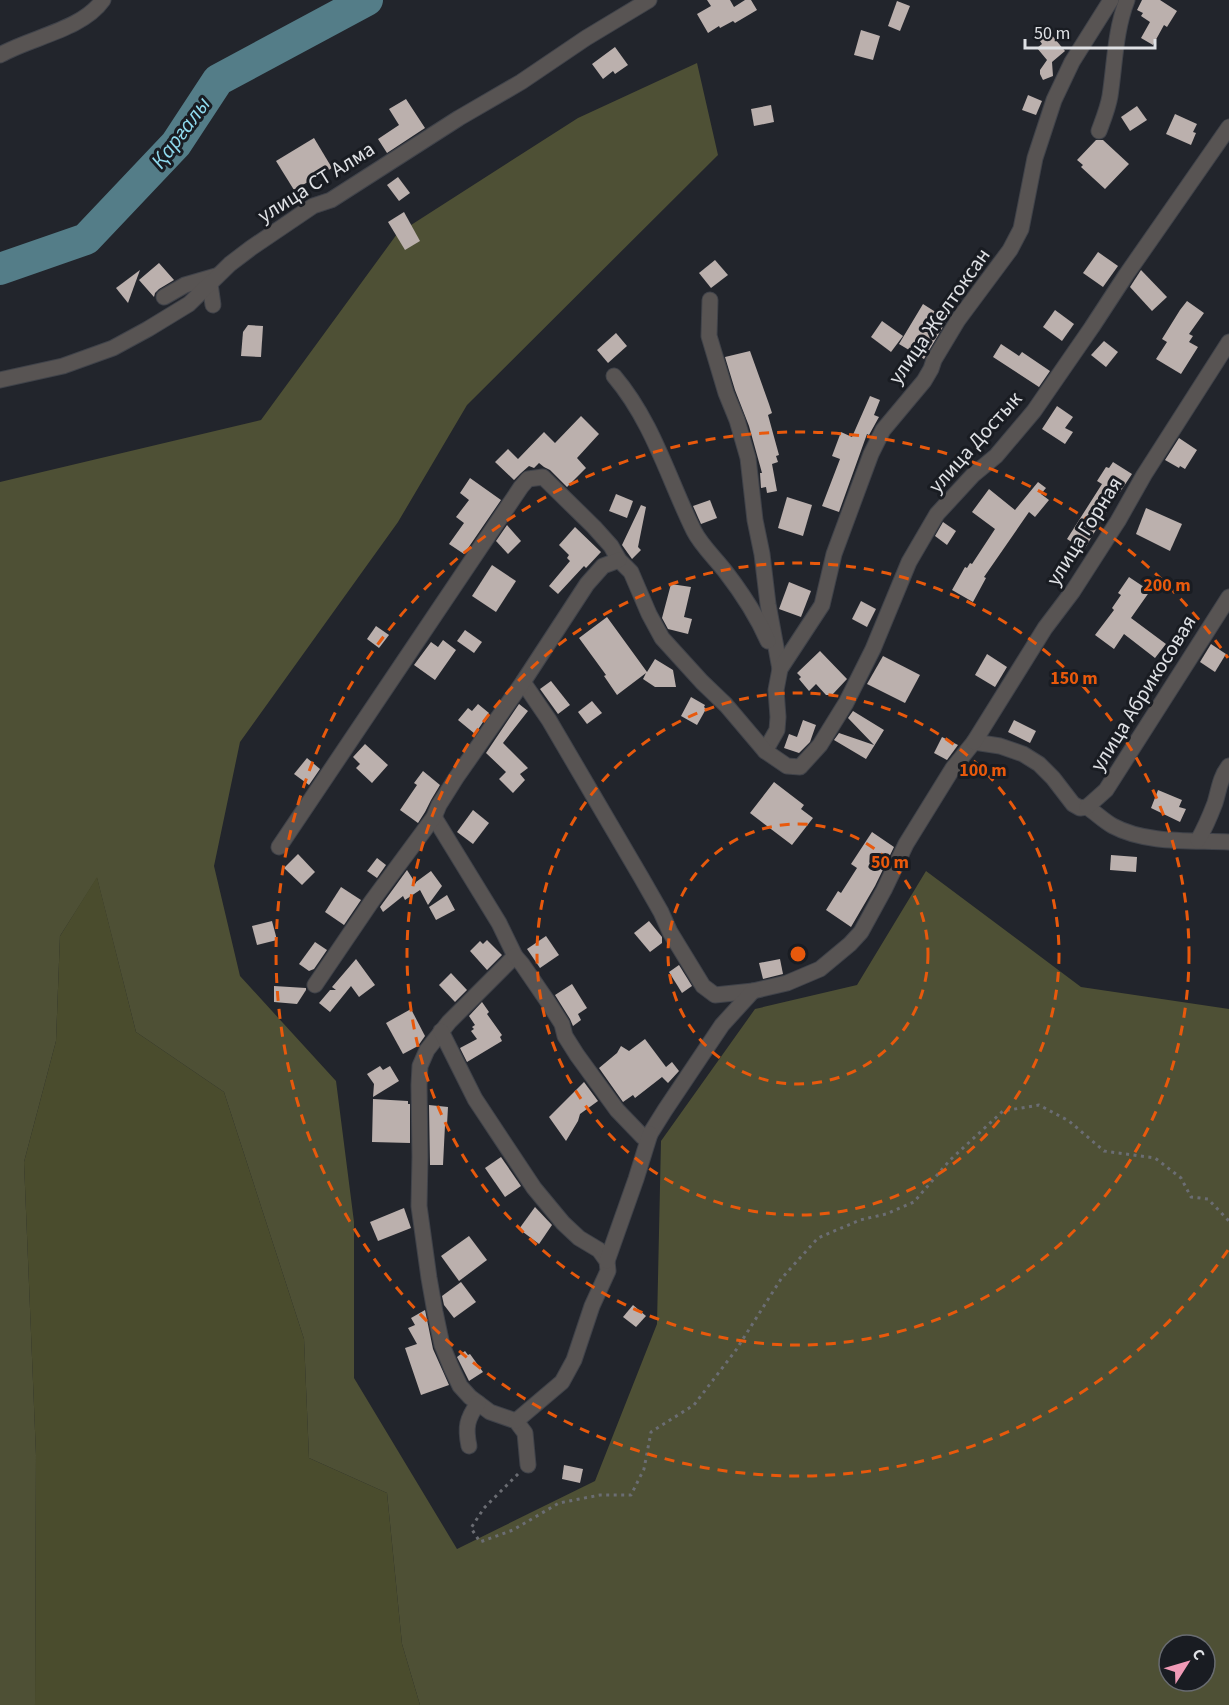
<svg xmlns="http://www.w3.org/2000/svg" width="1229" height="1705" font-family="'Source Sans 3',sans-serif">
	<rect width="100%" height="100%" fill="#22252c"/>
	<path fill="#4e5035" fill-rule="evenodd" d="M697 63 718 155 467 405 398 522 240 742 214 866 240 976 336 1081 354 1222V1378L457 1549 595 1481 657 1324 661 1141 755 1009 857 985 926 871 1081 987 1229 1009V1705H420L402 1644 387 1493 309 1458 304 1339 224 1092 136 1032 97 878 60 936 56 1041 24 1162 36 1455 35 1705H0V482L261 420 397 234 578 118ZM1169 1645H1205V1681H1169Z"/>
	<path fill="#4a4c2d" d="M97 877 136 1032 224 1092 304 1339 309 1458 387 1493 402 1644 420 1705H35L36 1455 24 1162 56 1041 60 936Z"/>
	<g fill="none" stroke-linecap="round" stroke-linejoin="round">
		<path stroke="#547d88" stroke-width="32" d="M0 269 86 239 176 144 218 80 367 0"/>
	</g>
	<g fill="#bbb0ad">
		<path d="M707 0H730L734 7 745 0H751L757 10 735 23 733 21 720 28 719 26 708 33 697 14 711 6Z"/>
		<path d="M1142 0H1160L1177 11 1167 27 1164 25 1153 45 1141 38 1150 22 1141 16 1143 13 1137 10Z"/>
		<path d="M897 1 910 6 900 31 888 26Z"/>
		<path d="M861 30 880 36 873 60 854 55Z"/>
		<path d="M1050 33 1065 51 1052 62 1053 76 1043 80 1040 74V70L1047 60 1037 48 1042 44 1040 41Z"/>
		<path d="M615 47 628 65 615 74 613 71 603 79 592 64Z"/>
		<path d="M1028 95 1042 101 1036 115 1022 110Z"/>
		<path d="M406 99 425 128 387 153 378 139 399 125 389 109Z"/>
		<path d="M771 105 774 122 754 126 751 109Z"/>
		<path d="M1137 106 1147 120 1130 131 1121 117Z"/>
		<path d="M1175 114 1197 124 1193 132 1196 133 1191 145 1166 134Z"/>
		<path d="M314 138 332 168 294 190 276 161Z"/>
		<path d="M1096 140H1103L1129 164 1105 189 1081 167 1083 165 1077 160Z"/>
		<path d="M398 177 410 193 399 201 387 185Z"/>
		<path d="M404 212 420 241 405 250 388 222Z"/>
		<path d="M1098 252 1118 266 1103 287 1083 273Z"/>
		<path d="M715 260 728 275 711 288 699 273Z"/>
		<path d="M159 263 174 280 159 289 155 293 154 297 139 280Z"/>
		<path d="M140 270 128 303 116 288Z"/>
		<path d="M1141 270 1167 297 1152 311 1130 287Z"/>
		<path d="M1187 301 1204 313 1189 334 1193 336 1189 342 1198 347 1181 374 1156 359 1167 342 1162 339 1180 310Z"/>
		<path d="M923 304 945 318 943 321 946 322 924 359 899 344Z"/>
		<path d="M1055 310 1074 324 1062 341 1043 327Z"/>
		<path d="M882 321 903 336 891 352 871 337Z"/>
		<path d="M248 325 263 326 261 357 241 356 243 332Z"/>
		<path d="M616 333 627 346 608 363 597 350Z"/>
		<path d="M1104 341 1118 352 1106 367 1091 355Z"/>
		<path d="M1001 344 1019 356 1022 352 1050 371 1039 387 993 357Z"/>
		<path d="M750 351 769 404 772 413 768 415 779 455 776 456 778 462 772 464 777 491 767 493 766 487 761 488 760 473H762L749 426 735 390 725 357Z"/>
		<path d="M870 396 880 400 874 415 879 417 869 435 867 434 839 512 822 506 840 459 832 456 841 432 852 437Z"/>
		<path d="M1057 406 1073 417 1065 428 1073 432 1065 444 1042 429Z"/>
		<path d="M581 416 599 434 577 458 586 468 567 487 550 470 544 467 539 463 534 468 529 466 521 473 514 480 495 462 508 449 518 459 544 432 555 443Z"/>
		<path d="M1179 438 1197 450 1185 469 1180 466 1179 468 1165 460Z"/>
		<path d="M1113 462 1132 474 1118 495 1117 494 1084 550 1067 539 1102 484 1097 481 1106 467 1109 468Z"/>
		<path d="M470 478 501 500 464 554 449 544 464 523 456 517 469 500 460 493Z"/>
		<path d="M1038 482 1046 488 1041 494 1049 500 1035 517 1029 512 984 577 986 578 973 602 952 590 965 567 967 568 970 563 972 564 995 529 972 512 989 489 1015 510Z"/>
		<path d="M616 494 633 501 627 518 609 511Z"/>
		<path d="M787 497 812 505 803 536 778 528Z"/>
		<path d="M710 500 717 518 701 524 693 506Z"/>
		<path d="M641 505 646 507 638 547 641 550 632 559 622 545Z"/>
		<path d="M1146 508 1182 524 1170 551 1136 534Z"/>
		<path d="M943 522 956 531 947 545 935 536Z"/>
		<path d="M507 525 521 541 508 554 496 541Z"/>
		<path d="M575 527 601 552 586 568 584 566 558 594 549 586 570 561 567 558 569 555 559 545Z"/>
		<path d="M492 565 516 581 496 612 472 596Z"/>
		<path d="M1129 577 1150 591 1131 618 1166 644 1155 658 1124 634 1114 649 1095 635 1114 610 1112 608 1121 595 1118 593Z"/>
		<path d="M789 582 811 591 801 617 779 609Z"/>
		<path d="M671 584 691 587 684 617 692 619 688 634 668 629 662 618Z"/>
		<path d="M861 601 876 609 867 627 852 619Z"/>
		<path d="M607 617 647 672 655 659 673 670 676 687H655L643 679 646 673 617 695 604 676 606 675 579 638Z"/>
		<path d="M376 626 389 635 379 648 367 639Z"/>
		<path d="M465 630 482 642 474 653 457 641Z"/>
		<path d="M443 640 456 650 435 680 414 665 431 642 438 647Z"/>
		<path d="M1211 644 1226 654 1215 672 1200 662Z"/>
		<path d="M820 651 847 679 832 695H826L816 684 809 691 799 679 801 677 797 673Z"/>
		<path d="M987 654 1007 667 995 687 975 675Z"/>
		<path d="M883 656 920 675 905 703 867 684Z"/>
		<path d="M551 681 570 705 558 714 540 689Z"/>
		<path d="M691 697 705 705 704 707 706 709 697 725 681 716Z"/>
		<path d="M592 701 602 713 587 724 578 712Z"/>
		<path d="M478 704 489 713 475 734 458 720 468 708 472 711Z"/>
		<path d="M519 704 528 711 503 743 528 768 520 774 525 780 513 793 499 779 506 772 486 753Z"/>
		<path d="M853 711 884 730 866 759 834 740 839 733 874 745 848 718Z"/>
		<path d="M803 720 816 725 810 742 799 753 784 748 789 734 797 737Z"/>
		<path d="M1014 720 1036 731 1030 743 1008 732Z"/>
		<path d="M942 737 958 745 947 760 934 753Z"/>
		<path d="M365 744 388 765 372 783 356 768 360 764 353 757Z"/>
		<path d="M307 758 320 769 309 785 294 774Z"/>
		<path d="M423 771 440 785 431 800 425 812 418 823 400 810 417 785 414 783Z"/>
		<path d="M774 782 804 805 801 809 813 818 792 845 750 813Z"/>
		<path d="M1158 790 1182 800 1179 807 1186 809 1180 822 1151 808Z"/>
		<path d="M473 810 489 823 473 844 457 832Z"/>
		<path d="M872 832 894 847 875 886 851 927 826 910 838 891 841 893 857 868 851 864Z"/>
		<path d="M298 854 315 872 302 885 284 868Z"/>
		<path d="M1111 855 1137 857 1136 872 1110 870Z"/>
		<path d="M377 858 386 865 377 878 367 871Z"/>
		<path d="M407 870 416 884V882L431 871 442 886 428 905 420 890 405 900 403 896 383 912 380 907Z"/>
		<path d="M341 887 361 900 344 925 325 912Z"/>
		<path d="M447 895 455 910 436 920 429 907Z"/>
		<path d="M272 921 277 940 257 945 252 926Z"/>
		<path d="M649 921 662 937V943L650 952 634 933Z"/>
		<path d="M546 936 559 955 540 968 527 949Z"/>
		<path d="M487 940 502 955 487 970 470 951 480 941 483 944Z"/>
		<path d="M315 942 327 950 314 969 309 971 299 964Z"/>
		<path d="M356 959 375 985 359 997 351 986 330 1012 319 1003 330 990H336L332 987Z"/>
		<path d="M780 959 783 974 763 979 759 963Z"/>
		<path d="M679 965 692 986 682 993 669 972Z"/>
		<path d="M451 973 467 990 455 1002 439 985Z"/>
		<path d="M572 984 587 1008 578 1014 581 1020 573 1026 570 1019 555 995Z"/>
		<path d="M274 986 306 988V990L297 1004 274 1002Z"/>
		<path d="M482 1002 489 1012 487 1014 502 1035 500 1037 502 1041 467 1062 460 1048 477 1039 471 1031 474 1029 472 1027 475 1025 469 1016Z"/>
		<path d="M411 1009 425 1036 418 1046 403 1054 386 1023Z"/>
		<path d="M645 1039 666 1067 672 1062 679 1071 668 1083 662 1077 635 1098 633 1095 623 1102 599 1068 617 1053 621 1046 629 1051Z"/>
		<path d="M380 1066 383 1070 390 1066 399 1081 373 1097 374 1084 367 1074Z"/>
		<path d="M584 1082 598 1101 580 1114 578 1121 566 1141 549 1117Z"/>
		<path d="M373 1099 408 1101V1104H410V1143L372 1142Z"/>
		<path d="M429 1105 448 1107 447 1125H445L443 1165H430Z"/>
		<path d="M501 1157 521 1186 505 1197 485 1168Z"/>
		<path d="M535 1207 552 1225 539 1244 519 1229Z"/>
		<path d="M404 1208 411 1228 378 1241 370 1222Z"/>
		<path d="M469 1236 487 1260 459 1281 441 1256Z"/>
		<path d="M461 1282 476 1302 454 1318 444 1305 442 1296Z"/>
		<path d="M633 1305 646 1316 636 1327 623 1317Z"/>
		<path d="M425 1310 433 1349 449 1385 421 1395 405 1348 417 1344 408 1328 415 1325 411 1318Z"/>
		<path d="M465 1351 468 1355 470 1354 483 1372 469 1381 457 1357Z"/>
		<path d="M564 1465 583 1469 580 1483 562 1479Z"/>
	</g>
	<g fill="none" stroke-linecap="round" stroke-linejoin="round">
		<defs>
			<g id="street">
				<path d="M0 55C31 37 82 30 103 0"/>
				<path d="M1099 131C1103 120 1108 108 1110 96 1115 63 1115 31 1127 0"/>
				<path d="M210 284 213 305"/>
				<path d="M164 297 185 285 216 276"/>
				<path d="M710 300 709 336 726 393 737 420 748 458 755 520 762 554 768 604 780 669"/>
				<path d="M614 376C653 422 668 478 694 531 701 545 715 558 725 571 742 593 757 616 768 641"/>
				<path d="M0 380 63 366 113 348 148 329 189 304 230 264 251 248 313 206 331 200 459 118 521 82 586 38 649 0"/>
				<path d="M523 682 549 720 641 877 661 912 670 932 703 986 715 995 753 991 787 983 820 969 850 944 861 932 884 890 906 844 953 768 974 742 1000 746 1023 754 1039 764 1053 778 1073 804 1080 808 1087 807C1096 813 1104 821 1113 826 1146 844 1193 840 1229 842"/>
				<path d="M974 742 1045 628 1073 591 1118 521 1144 475 1229 342"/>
				<path d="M765 751 777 730 778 717 776 690 780 669 822 605 834 554 871 454 883 430 924 381 931 369 934 360 958 320 1010 250 1021 229 1035 158 1054 100 1072 62 1111 0"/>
				<path d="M1087 807 1106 790 1229 597"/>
				<path d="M434 817 499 923 515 956 449 1022 427 1050 420 1066 419 1085 420 1157 419 1206 429 1278 435 1312 442 1345 451 1367 460 1386 470 1397 490 1412 516 1421 525 1433 528 1465"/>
				<path d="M1198 840C1205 828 1210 816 1215 803 1219 790 1220 777 1229 766"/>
				<path d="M279 847 521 487 528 479 543 477 594 527 611 546 619 560 631 572 649 614 662 638 702 682 726 705 765 751 787 766 800 767 820 745 846 703 873 649 909 562 937 514 973 475 996 456 1034 411 1092 327 1126 275 1229 127"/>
				<path d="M515 956 522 964 548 1002 562 1024 565 1036 577 1055 617 1110 643 1137 650 1134 665 1110 722 1025 753 991"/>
				<path d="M315 985 372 901 434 817 439 805 456 778 523 682 587 584 603 566 619 560"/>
				<path d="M441 1031 475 1099 534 1188 563 1223 579 1238 599 1250 607 1261 608 1271 592 1306 574 1360 562 1382 516 1421"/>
				<path d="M607 1261 636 1179 650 1134"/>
				<path d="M469 1446C465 1427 467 1419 478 1403"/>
			</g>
		</defs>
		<use href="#street" stroke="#40434a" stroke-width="17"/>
		<path stroke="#6b6d73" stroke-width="3" stroke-dasharray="3 4.5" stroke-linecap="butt" d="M518 1474 484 1508 471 1528 480 1542 513 1530 559 1503 600 1495H631L644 1469 651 1432 694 1405 736 1350 781 1279 818 1238 860 1220 886 1214 914 1202 950 1160 1003 1111 1039 1105 1069 1121 1104 1151 1155 1158 1181 1178 1191 1197 1208 1199 1229 1221"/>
		<use href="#street" stroke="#585453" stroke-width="15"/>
	</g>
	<g fill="none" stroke="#e8590c" stroke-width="3" stroke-dasharray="10 8">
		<circle cx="798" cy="954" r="130"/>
		<circle cx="798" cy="954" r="261"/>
		<circle cx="798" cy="954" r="391"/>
		<path d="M1228 1250A522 522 0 1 1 1228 658"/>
	</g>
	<g text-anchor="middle" stroke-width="6" stroke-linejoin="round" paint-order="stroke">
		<g font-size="21" fill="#dfe1e5" stroke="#191c22">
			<text transform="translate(316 182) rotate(-32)" y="7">улица СТ Алма</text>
			<text transform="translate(939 316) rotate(-55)" y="7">улица Желтоксан</text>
			<text transform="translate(975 442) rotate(-48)" y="7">улица Достык</text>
			<text transform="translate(1084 531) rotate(-58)" y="7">улица Горная</text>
			<text transform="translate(1143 693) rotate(-58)" y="7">улица Абрикосовая</text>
		</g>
		<g font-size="22" font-style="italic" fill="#8fdaee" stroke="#191c22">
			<text transform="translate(180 132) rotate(-53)" y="8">Қарғалы</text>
		</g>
	</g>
	<circle cx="798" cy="954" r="9" fill="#e8590c" stroke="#191c22" stroke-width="3"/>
	<g font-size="18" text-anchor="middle" font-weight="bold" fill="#e8590c" stroke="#191c22" stroke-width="6" stroke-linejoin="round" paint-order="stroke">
		<text x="1167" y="591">200 m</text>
		<text x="1074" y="684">150 m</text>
		<text x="983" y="776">100 m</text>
		<text x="890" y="868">50 m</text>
	</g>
	<g transform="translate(1187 1663) rotate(53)"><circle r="28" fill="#191c22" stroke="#686b70" stroke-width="1.5"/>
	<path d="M0-4.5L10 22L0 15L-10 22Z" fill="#f09ab6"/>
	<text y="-9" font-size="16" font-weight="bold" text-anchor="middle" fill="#dfe1e5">С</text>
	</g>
	<path d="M1025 39v9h130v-9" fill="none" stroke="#dfe1e5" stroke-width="3"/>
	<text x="1034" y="39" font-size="18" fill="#dfe1e5" stroke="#191c22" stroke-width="4.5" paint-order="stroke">50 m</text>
</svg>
